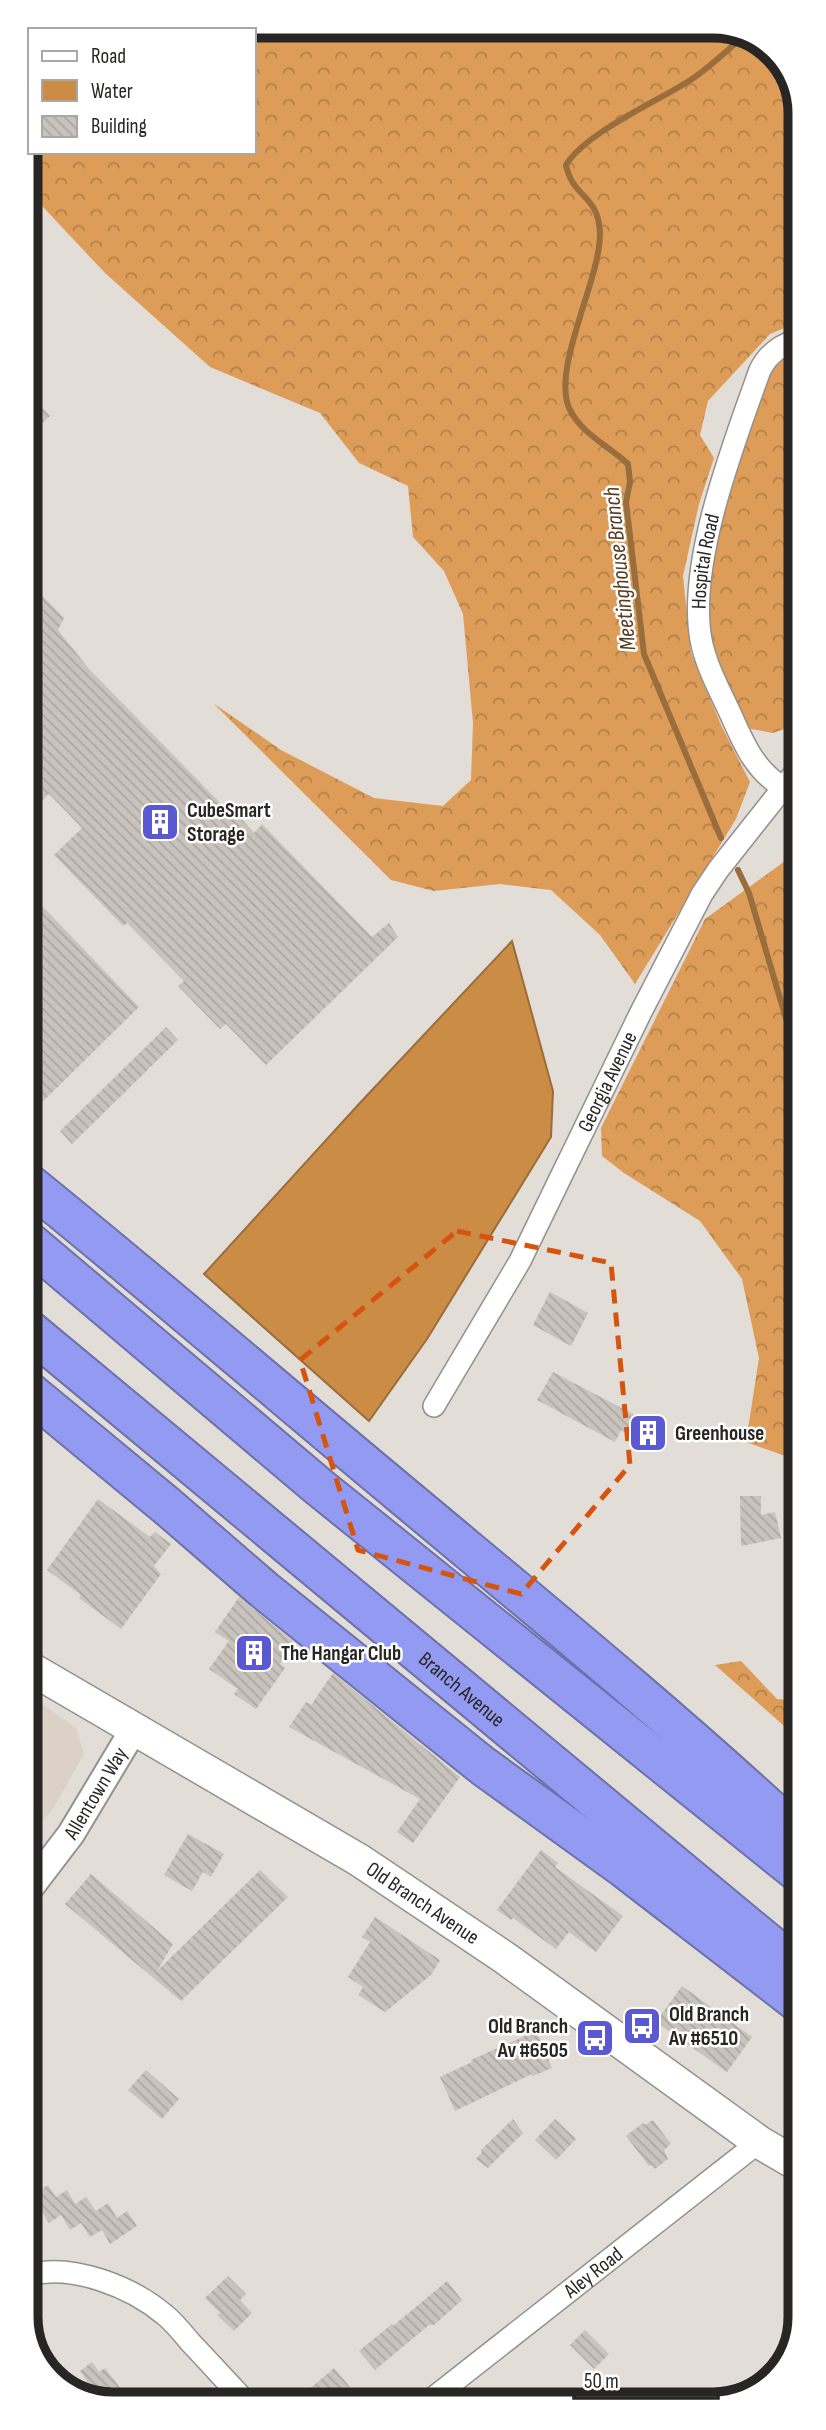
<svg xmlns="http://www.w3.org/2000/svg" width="826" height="2430" font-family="'Sofia Sans Condensed',sans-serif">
	<defs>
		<pattern id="forest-crowns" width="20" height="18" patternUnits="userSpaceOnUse" patternTransform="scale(1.75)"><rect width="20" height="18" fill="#dd9d58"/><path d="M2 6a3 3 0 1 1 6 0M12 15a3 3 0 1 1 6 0" fill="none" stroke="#b38049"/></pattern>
		<pattern id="building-back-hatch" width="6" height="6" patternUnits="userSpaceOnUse" patternTransform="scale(1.75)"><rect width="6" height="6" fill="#c9c3be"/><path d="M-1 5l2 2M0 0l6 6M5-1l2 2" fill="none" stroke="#ada7a3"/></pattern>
	</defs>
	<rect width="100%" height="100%" fill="#e3ddd8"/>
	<path fill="#dbd1c6" d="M28 1694 76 1728 84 1754 54 1807 29 1838Z"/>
	<g fill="url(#forest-crowns)">
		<path d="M113 26H719L770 48 797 91V323L770 334 708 401 700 435 714 458 699 504 683 576 691 653 721 725 750 782 736 819 635 984 600 935 551 890 500 884 434 891 391 880 213 703 281 750 374 798 443 806 471 780 473 723 463 614 444 571 413 537 408 486 359 463 320 413 210 367 105 273 27 190 26 108 30 101V152H254V30H105Z"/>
		<path d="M797 343 798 724 773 733 746 728 716 654 709 628V588L711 553 764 377 776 357Z"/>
		<path d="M798 858 799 1441 791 1458 746 1442 759 1358 742 1279 700 1221 624 1173 602 1156 601 1128 705 919 785 861Z"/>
		<path d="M741 1661 777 1699 799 1701V1739L715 1665Z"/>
	</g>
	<path fill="#cb8c46" stroke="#9a6d3c" stroke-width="2" d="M512 941 553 1091 551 1137 427 1339 369 1421 204 1274 358 1105Z"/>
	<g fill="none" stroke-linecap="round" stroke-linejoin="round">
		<g stroke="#9a6d3c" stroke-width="6">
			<path d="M721 838 644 654 626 502 630 482 628 464C609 446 583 435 570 410 550 371 600 281 600 234 599 194 573 199 566 165 584 134 656 102 689 81 708 69 726 51 743 37"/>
			<path d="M738 870 749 893 787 1022 798 1094"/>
		</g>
	</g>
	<g fill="url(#building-back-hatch)">
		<path d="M35 400 50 416 27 437V407Z"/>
		<path d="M27 580 64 618 58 630 89 669 236 819 239 816 254 833 262 824 372 937 389 923 398 937 266 1065 226 1024 220 1029 178 986 184 981 127 923 123 926 54 855 82 828 49 794 27 815Z"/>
		<path d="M27 890 139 1007 28 1116V1073Z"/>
		<path d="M166 1027 178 1040 72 1144 60 1131Z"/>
		<path d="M550 1292 588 1313 571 1346 533 1325Z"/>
		<path d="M553 1372 667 1432 658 1449 621 1430 615 1442 537 1400Z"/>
		<path d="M740 1496H761V1515L775 1512 781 1538 741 1546Z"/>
		<path d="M98 1499 150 1537 155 1532 171 1544 154 1566 161 1574 121 1629 79 1598 81 1595 47 1570Z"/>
		<path d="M239 1597 295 1643 280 1664 285 1668 256 1709 234 1694 238 1689 209 1669 229 1641 215 1632Z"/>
		<path d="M333 1673 460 1777 413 1843 397 1832 420 1799 289 1727 306 1702 311 1705Z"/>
		<path d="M188 1834 224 1854 211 1877 203 1872 192 1891 164 1875Z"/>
		<path d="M541 1850 558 1863 555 1867 623 1916 596 1952 569 1932 556 1949 513 1918 511 1920 497 1910Z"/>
		<path d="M260 1870 288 1897 181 2001 65 1904 91 1874 173 1944 157 1971Z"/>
		<path d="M375 1917 440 1960 431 1975 385 2012 358 1995 363 1987 348 1977 370 1942 362 1937Z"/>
		<path d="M682 1986 752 2037 727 2072 656 2022Z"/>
		<path d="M536 2031 552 2068 533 2076 532 2074 455 2111 440 2077 472 2062 471 2060Z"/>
		<path d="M146 2070 179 2099 162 2119 128 2090Z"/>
		<path d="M513 2119 523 2133 488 2168 476 2159 482 2152 481 2150Z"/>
		<path d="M555 2119 576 2139 556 2160 535 2140Z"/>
		<path d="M653 2120 671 2144 664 2150 668 2159 655 2169 652 2165 649 2166 626 2136 643 2123 645 2125Z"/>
		<path d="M48 2185 56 2197 67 2190 75 2204 86 2197 96 2211 108 2203 117 2218 127 2211 137 2226 110 2244 102 2230 90 2237 81 2223 70 2230 61 2215 49 2223 40 2209 29 2217V2197Z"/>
		<path d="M228 2276 246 2294 240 2300 252 2313 234 2331 217 2315 220 2313 205 2298Z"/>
		<path d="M447 2281 462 2300 434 2325H429L375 2370 359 2351 392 2324 393 2326Z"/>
		<path d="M585 2330 609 2354 594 2369 570 2345Z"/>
		<path d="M92 2362 99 2372 105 2368 132 2403 107 2404 94 2398 83 2384 87 2381 80 2371Z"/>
		<path d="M334 2368 350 2387 332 2403H293Z"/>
	</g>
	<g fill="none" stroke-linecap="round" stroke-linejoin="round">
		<defs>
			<g id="minor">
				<path id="s1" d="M782 787C754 769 744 744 731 715 720 691 706 666 701 640 687 563 734 443 760 370 768 354 780 345 797 340"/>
				<path id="s2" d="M434 1406 520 1261 641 1012 702 894 718 870 798 769"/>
				<path d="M29 2275C72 2263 132 2287 165 2315 175 2323 183 2334 191 2343 210 2363 228 2383 247 2403"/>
				<path id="s3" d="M428 2402 759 2142"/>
			</g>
			<g id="tertiary">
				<path id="s4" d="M29 1889 71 1834 134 1729"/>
			</g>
			<g id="secondary">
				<path id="s5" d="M28 1667 359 1860 505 1958 759 2142 800 2166"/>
			</g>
			<g id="motorway">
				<path d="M28 1183C154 1285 277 1391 402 1495 536 1607 671 1717 799 1836"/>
				<path d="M28 1241 319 1487 799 1873"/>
				<path id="s6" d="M28 1329 799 1969"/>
				<path d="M28 1391 167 1506 263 1589 483 1766 624 1868 799 2003"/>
			</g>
		</defs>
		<use href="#minor" stroke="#95908b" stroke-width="24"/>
		<use href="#tertiary" stroke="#95908b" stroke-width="30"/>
		<use href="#secondary" stroke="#95908b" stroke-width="35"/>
		<use href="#motorway" stroke="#6d71aa" stroke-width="42"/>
		<use href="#minor" stroke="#fff" stroke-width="21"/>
		<use href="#tertiary" stroke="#fff" stroke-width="26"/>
		<use href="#secondary" stroke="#fff" stroke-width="32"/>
		<use href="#motorway" stroke="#929af2" stroke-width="38"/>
	</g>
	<path fill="none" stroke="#d5540e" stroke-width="5" stroke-dasharray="14 9" stroke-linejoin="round" d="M457 1231 611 1263 630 1465 521 1594 358 1550 300 1360Z"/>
	<defs>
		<symbol id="building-square" viewBox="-11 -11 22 22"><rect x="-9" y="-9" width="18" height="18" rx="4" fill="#5a59d1" stroke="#fff"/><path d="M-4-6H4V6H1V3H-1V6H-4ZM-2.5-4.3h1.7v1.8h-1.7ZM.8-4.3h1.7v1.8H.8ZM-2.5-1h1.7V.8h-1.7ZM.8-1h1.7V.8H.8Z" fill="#fff"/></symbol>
		<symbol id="bus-square" viewBox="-11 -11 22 22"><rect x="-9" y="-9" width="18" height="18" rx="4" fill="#5a59d1" stroke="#fff"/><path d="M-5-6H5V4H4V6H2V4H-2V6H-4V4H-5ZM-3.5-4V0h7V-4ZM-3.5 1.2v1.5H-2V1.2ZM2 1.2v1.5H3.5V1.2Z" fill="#fff"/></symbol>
	</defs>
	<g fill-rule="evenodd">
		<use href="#building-square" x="138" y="800" width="44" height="44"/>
		<use href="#building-square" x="626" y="1411" width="44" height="44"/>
		<use href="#building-square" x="232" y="1631" width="44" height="44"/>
		<use href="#bus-square" x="620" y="2004" width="44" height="44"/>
		<use href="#bus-square" x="573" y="2016" width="44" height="44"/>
	</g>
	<g text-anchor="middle" stroke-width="5" stroke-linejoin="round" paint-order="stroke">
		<g font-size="21" fill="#282624" stroke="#fff">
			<text dy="7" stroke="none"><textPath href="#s1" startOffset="250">Hospital Road</textPath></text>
			<text dy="7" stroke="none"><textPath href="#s2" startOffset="368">Georgia Avenue</textPath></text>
			<text dy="7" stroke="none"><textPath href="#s6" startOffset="564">Branch Avenue</textPath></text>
			<text dy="7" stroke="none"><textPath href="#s4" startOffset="117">Allentown Way</textPath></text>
			<text dy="7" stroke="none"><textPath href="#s5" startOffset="460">Old Branch Avenue</textPath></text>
			<text dy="7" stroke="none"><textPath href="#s3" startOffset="210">Aley Road</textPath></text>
		</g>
		<g font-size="21" font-weight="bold" fill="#282624" stroke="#fff" text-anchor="start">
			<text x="187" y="817">CubeSmart<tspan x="187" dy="24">Storage</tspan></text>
			<text x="675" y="1440">Greenhouse</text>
			<text x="281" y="1660">The Hangar Club</text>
			<text x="669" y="2021">Old Branch<tspan x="669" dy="24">Av #6510</tspan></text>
			<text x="568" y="2033" text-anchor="end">Old Branch<tspan x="568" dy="24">Av #6505</tspan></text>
		</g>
		<g font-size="23" font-style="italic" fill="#563b1e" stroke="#fff">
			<text transform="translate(619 569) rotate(-96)" y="8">Meetinghouse Branch</text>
		</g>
	</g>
	<path d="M0 0H826V2430H0ZM113 38H713A75 75 0 0 1 788 113V2317A75 75 0 0 1 713 2392H113A75 75 0 0 1 38 2317V113A75 75 0 0 1 113 38Z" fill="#fff" fill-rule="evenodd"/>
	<path fill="none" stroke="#282624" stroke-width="9" d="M113 38H713A75 75 0 0 1 788 113V2317A75 75 0 0 1 713 2392H113A75 75 0 0 1 38 2317V113A75 75 0 0 1 113 38Z"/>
	<rect x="28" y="28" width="228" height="126" fill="#ffffff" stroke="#a9a8a7" stroke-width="2"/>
	<rect x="42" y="51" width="35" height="10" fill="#ffffff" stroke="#a9a8a7" stroke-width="2"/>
	<text x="91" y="63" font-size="21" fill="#282624">Road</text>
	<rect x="42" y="80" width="35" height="21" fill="#cb8c46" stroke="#a9a8a7" stroke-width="2"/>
	<text x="91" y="98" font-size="21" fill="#282624">Water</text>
	<rect x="42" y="116" width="35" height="21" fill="url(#building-back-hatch)" stroke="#a9a8a7" stroke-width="2"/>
	<text x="91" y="133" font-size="21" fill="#282624">Building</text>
	<path d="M574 2388v10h144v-10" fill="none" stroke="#282624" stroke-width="3.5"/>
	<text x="584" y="2388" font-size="21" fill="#282624" stroke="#ffffff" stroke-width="5" paint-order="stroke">50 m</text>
</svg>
